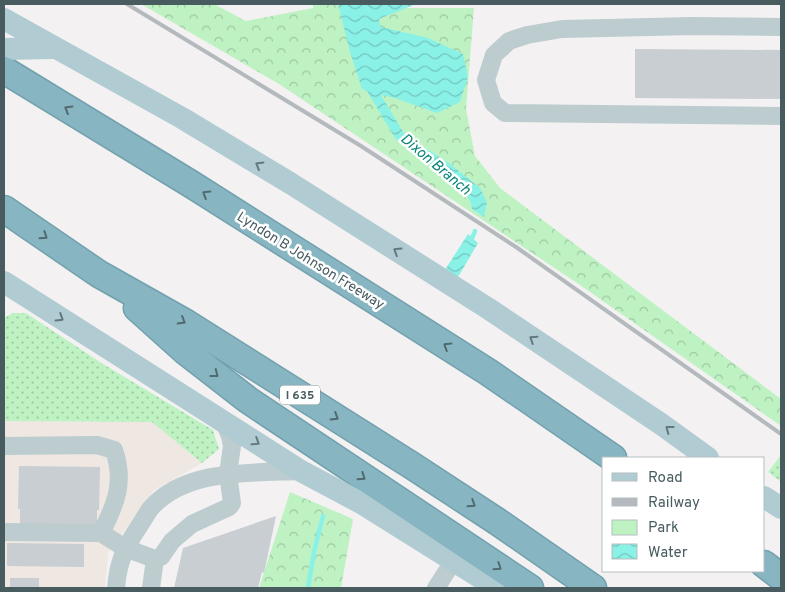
<svg xmlns="http://www.w3.org/2000/svg" width="785" height="592" font-family="Overpass,sans-serif">
	<defs>
		<pattern id="green-dots" width="8" height="8" patternUnits="userSpaceOnUse" patternTransform="scale(1.25)"><rect width="8" height="8" fill="#bff2c3"/><path d="M2 2h.1M6 6h.1" fill="none" stroke="#9dc7a2" stroke-width="1.8" stroke-linecap="round"/></pattern>
		<pattern id="forest-crowns" width="20" height="18" patternUnits="userSpaceOnUse" patternTransform="scale(1.25)"><rect width="20" height="18" fill="#bff2c3"/><path d="M2 6a3 3 0 1 1 6 0M12 15a3 3 0 1 1 6 0" fill="none" stroke="#9dc7a2"/></pattern>
		<pattern id="water-waves" width="16" height="10" patternUnits="userSpaceOnUse" patternTransform="scale(1.25)"><rect width="16" height="10" fill="#8af1e7"/><path d="M0 5q4-4 8 0t8 0" fill="none" stroke="#73c6bf"/></pattern>
	</defs>
	<rect width="100%" height="100%" fill="#f4f1f2"/>
	<path fill="#efe7e1" d="M4 421 152 422 202 463 154 490 108 553 105 588H4Z"/>
	<g fill="url(#green-dots)">
		<path d="M13 313H26L103 364 213 430 219 449 202 463 152 422 4 421V318Z"/>
		<path d="M781 455V482L768 472Z"/>
	</g>
	<g fill="url(#forest-crowns)">
		<path d="M141 4H214L246 21 313 8V4H393L394 8H474L466 109 475 156 500 188 781 399V426L580 285 279 84Z"/>
		<path d="M290 492 353 519 341 588H259Z"/>
	</g>
	<g fill="url(#water-waves)">
		<path d="M338 4H374L373 6 376 4H416L379 19 381 27 428 38 463 54 468 77 460 102 437 113 395 98 381 95 405 135 449 163 480 188 487 202 484 217 472 209 471 203 467 196 437 169 395 138 367 91 362 89 350 52Z"/>
		<path d="M468 234 478 243 454 284 441 276Z"/>
	</g>
	<g fill="none" stroke-linecap="round" stroke-linejoin="round">
		<g stroke="#8af1e7" stroke-width="4.5">
			<path d="M471 241 475 231"/>
			<path d="M308 588 314 552 323 516"/>
		</g>
	</g>
	<g fill="#c8ced1">
		<path d="M635 49 781 50V99L635 98Z"/>
		<path d="M19 466 100 467 99 510H97V528L20 527V509H18Z"/>
		<path d="M276 516 264 573 262 572 258 588H174L183 548Z"/>
		<path d="M7 543 84 544V567L7 566Z"/>
		<rect x="10" y="578" width="29" height="10"/>
	</g>
	<g fill="none" stroke-linecap="round" stroke-linejoin="round">
		<defs>
			<g id="highway">
				<path d="M4 70 191 184 488 372 613 458"/>
				<path d="M4 209 99 274 186 323 411 465 498 522 593 588"/>
				<path d="M137 308 185 351 248 400 530 588"/>
				<path d="M764 564 781 577"/>
			</g>
		</defs>
		<use href="#highway" stroke="#72a1ae" stroke-width="29"/>
		<g stroke="#bccccf" stroke-width="18">
			<path d="M781 27 693 26 562 29 527 35 509 41 494 55 486 80 493 103 505 113 781 116"/>
			<path d="M4 446 97 445 114 450C125 482 116 504 101 533"/>
			<path d="M4 532 101 533 125 548 155 559 161 557 172 541 192 524 229 507 232 503 228 474 232 446 230 436 223 420"/>
			<path d="M116 588C118 563 124 549 138 528 142 522 146 515 150 509 185 468 253 473 301 471"/>
			<path d="M151 588 155 559"/>
			<path d="M436 588 454 560"/>
		</g>
		<g stroke="#b0cbd1" stroke-width="22">
			<path d="M4 19 182 118 290 183 489 309 661 424 708 458"/>
			<path d="M4 49 52 48"/>
			<path d="M4 282 301 471 361 503 497 588"/>
			<path d="M764 497 781 508"/>
		</g>
		<use href="#highway" stroke="#87b6c2" stroke-width="26"/>
		<path stroke="#b3b9bc" stroke-width="4" d="M127 4 361 146 516 247 781 434"/>
	</g>
	<defs><path id="oneway-chevron" d="M-2-3.5L2.5 0L-2 3.5" fill="none" stroke-width="1.6" stroke-linecap="round" stroke-linejoin="round" transform="scale(1.25)"/></defs>
	<g stroke="#516a6f">
		<use href="#oneway-chevron" transform="translate(68 109) rotate(-149)"/>
		<use href="#oneway-chevron" transform="translate(206 194) rotate(-148)"/>
		<use href="#oneway-chevron" transform="translate(44 236) rotate(34)"/>
		<use href="#oneway-chevron" transform="translate(182 321) rotate(30)"/>
		<use href="#oneway-chevron" transform="translate(447 346) rotate(-148)"/>
		<use href="#oneway-chevron" transform="translate(215 374) rotate(38)"/>
		<use href="#oneway-chevron" transform="translate(335 417) rotate(32)"/>
		<use href="#oneway-chevron" transform="translate(362 477) rotate(34)"/>
		<use href="#oneway-chevron" transform="translate(472 504) rotate(33)"/>
		<use href="#oneway-chevron" transform="translate(498 567) rotate(34)"/>
	</g>
	<g stroke="#62787c">
		<use href="#oneway-chevron" transform="translate(259 165) rotate(-149)"/>
		<use href="#oneway-chevron" transform="translate(397 251) rotate(-148)"/>
		<use href="#oneway-chevron" transform="translate(60 318) rotate(32)"/>
		<use href="#oneway-chevron" transform="translate(533 339) rotate(-147)"/>
		<use href="#oneway-chevron" transform="translate(669 429) rotate(-143)"/>
		<use href="#oneway-chevron" transform="translate(256 442) rotate(33)"/>
	</g>
	<g text-anchor="middle" stroke-width="5" stroke-linejoin="round" paint-order="stroke">
		<rect fill="#fff" stroke="#7f8d90" stroke-width="1" x="280" y="385.5" width="40" height="19" rx="4"/>
		<g font-size="12" font-weight="bold" fill="#485c60">
			<text x="300" y="399">I 635</text>
		</g>
		<g font-size="14" fill="#485c60" stroke="#fff">
			<text transform="translate(311 260) rotate(32)" y="5">Lyndon B Johnson Freeway</text>
		</g>
		<g font-size="15" font-style="italic" fill="#088578" stroke="#fff">
			<text transform="translate(436 164) rotate(40)" y="5">Dixon Branch</text>
		</g>
	</g>
	<rect width="785" height="592" fill="none" stroke="#485c60" stroke-width="10"/>
	<rect x="602" y="457" width="162" height="115" fill="#ffffff" stroke="#b6bebf"/>
	<rect x="612" y="473" width="25" height="8" fill="#b0cbd1" stroke="#b6bebf"/>
	<text x="648" y="482" font-size="15" fill="#485c60">Road</text>
	<rect x="612" y="498" width="25" height="8" fill="#b3b9bc" stroke="#b6bebf"/>
	<text x="648" y="507" font-size="15" fill="#485c60">Railway</text>
	<rect x="612" y="520" width="25" height="15" fill="#bff2c3" stroke="#b6bebf"/>
	<text x="648" y="532" font-size="15" fill="#485c60">Park</text>
	<rect x="612" y="544" width="25" height="15" fill="url(#water-waves)" stroke="#b6bebf"/>
	<text x="648" y="557" font-size="15" fill="#485c60">Water</text>
</svg>
